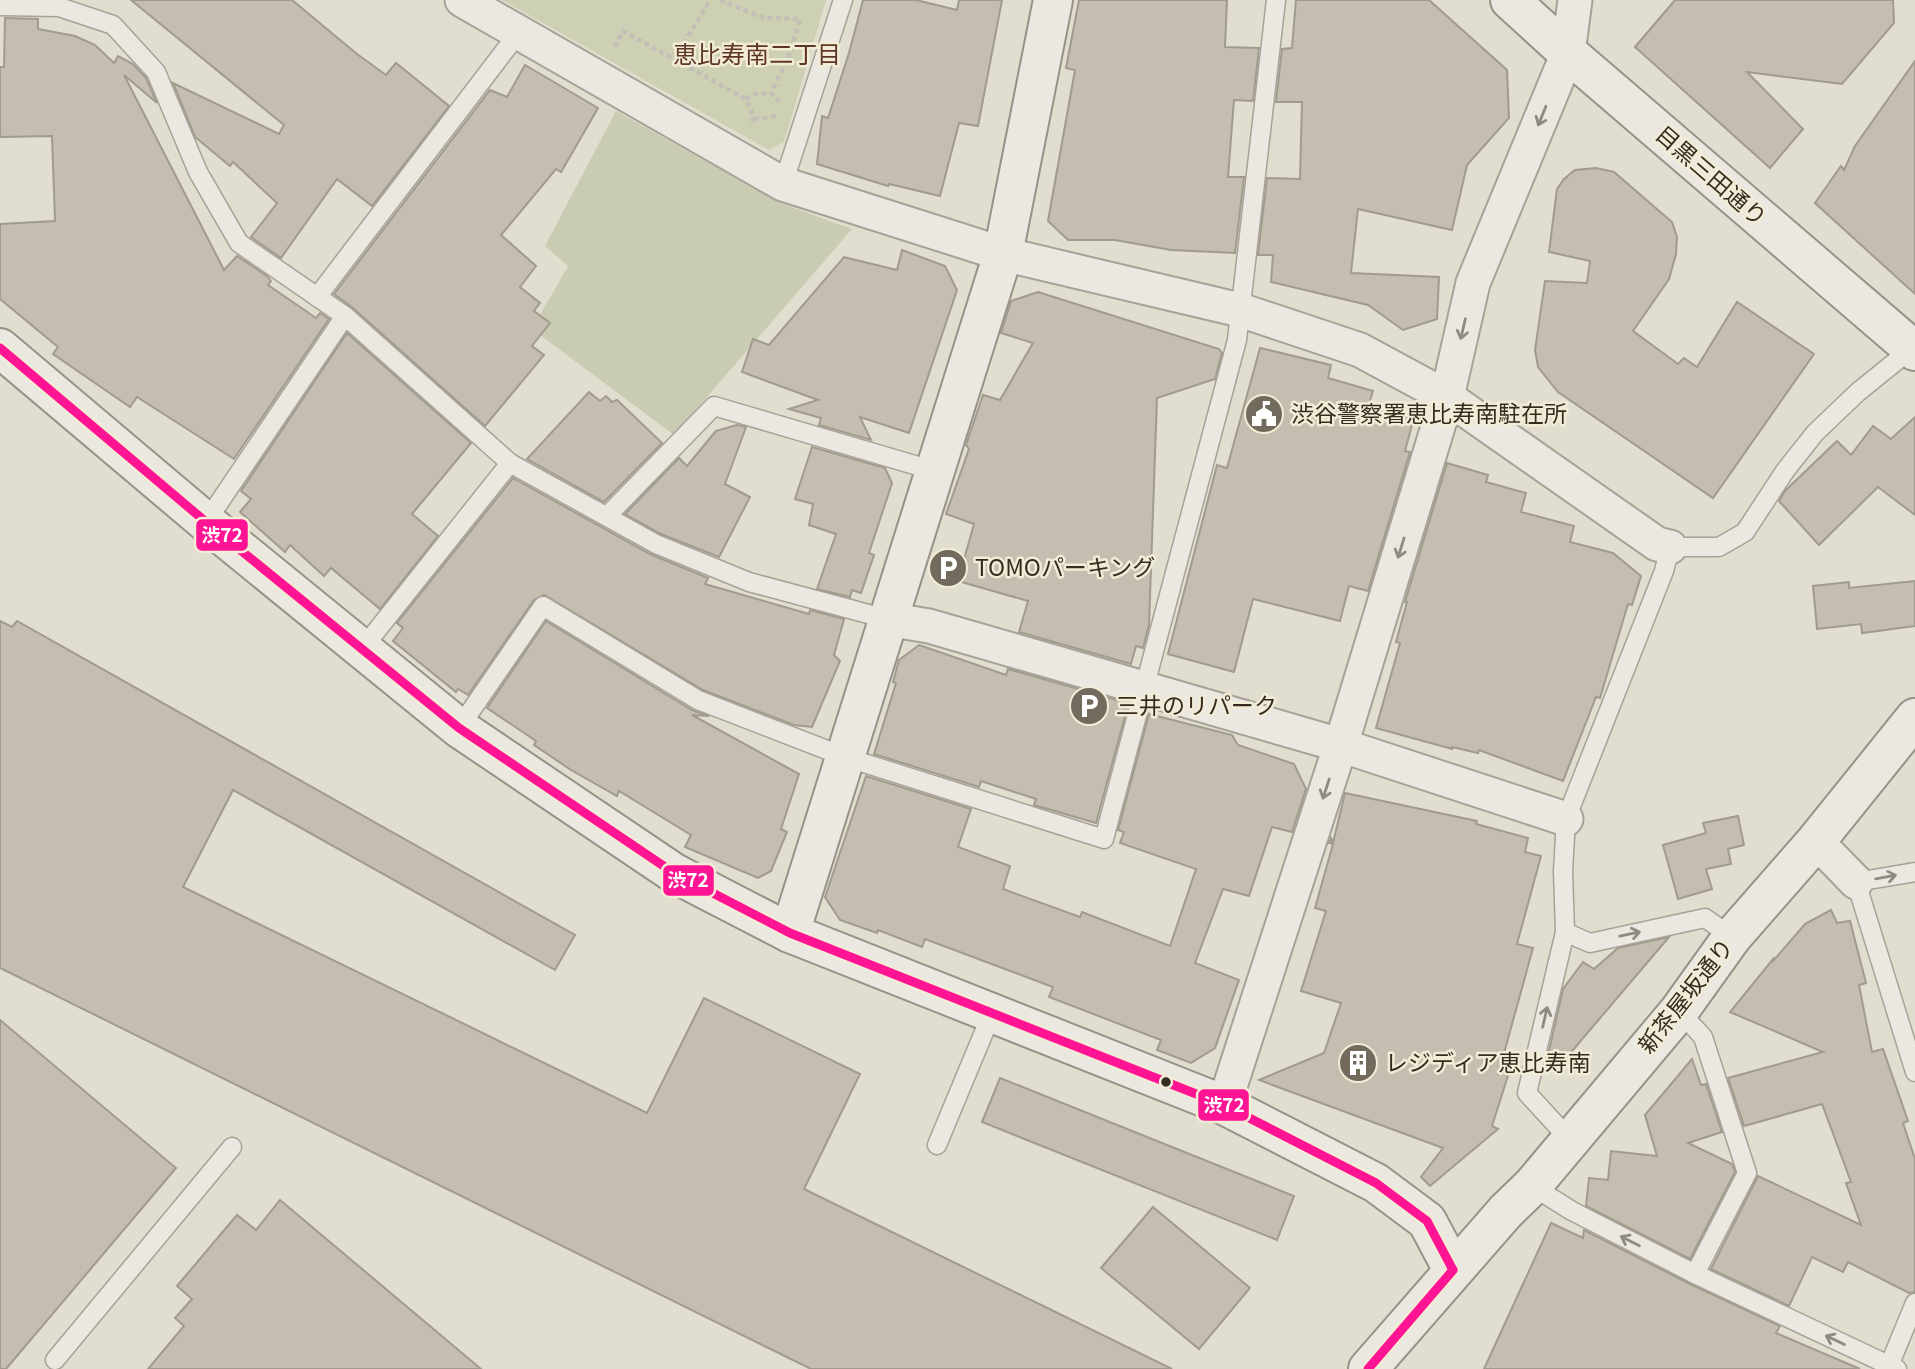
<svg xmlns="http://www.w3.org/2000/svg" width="1915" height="1369" font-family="Georgia,'Noto Sans JP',serif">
	<rect width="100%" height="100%" fill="#e1ddcf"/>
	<path fill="#ced0b3" d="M502 0H826L784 142 769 150Z"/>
	<path fill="#c9cbb2" d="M616 111 780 203 852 229 674 435 532 329 568 266 545 246Z"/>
	<g fill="#c5bdb0" stroke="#a19a8f" stroke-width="2">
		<path d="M131 0H292L357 54 386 75 396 63 449 106 372 206 337 179 281 258 251 237 277 203 233 162 230 166 195 137 173 83 279 134 284 125Z"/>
		<path d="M863 0H916L957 10 959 0H1002L978 126 959 123 940 196 889 184 888 186 817 164 822 116 828 118 849 53Z"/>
		<path d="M1079 0H1227L1225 47 1259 48 1253 101 1234 100 1228 177H1244L1235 253 1171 250 1115 240H1068L1048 221 1075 70 1066 68Z"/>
		<path d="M1296 0H1429L1507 70 1509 118 1467 165 1452 230 1358 209 1351 273 1439 277 1437 319 1403 330 1368 305 1271 282 1273 255H1258L1267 178 1300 179 1302 102H1276L1282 49 1292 48Z"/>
		<path d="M1675 0H1893L1894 23 1842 84 1747 72 1803 129 1770 168 1635 47Z"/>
		<path d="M5 18 38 19V29L75 36 95 45 114 63 118 56 133 64 146 78 157 103 124 75 224 270 237 256 267 276 271 281 268 285 316 318 320 313 329 319 234 459 137 397 130 407 53 354 58 347 0 299V224L55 221 52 136 0 137V67H4Z"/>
		<path d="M1915 61V294L1815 203 1841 166 1844 170 1855 146Z"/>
		<path d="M525 65 598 108 561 172 556 169 501 235 536 266 520 287 540 303 534 311 550 323 532 346 544 355 485 426 353 308 334 294 490 90 507 97Z"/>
		<path d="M1596 168 1614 172 1672 222 1677 237 1676 254 1669 279 1633 331 1678 364 1684 358 1697 367 1737 302 1814 354 1713 498 1558 392 1538 367 1535 350 1545 281 1587 283 1590 261 1549 252 1557 189 1564 179 1575 170Z"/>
		<path d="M902 250 945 266 957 290 909 433 860 417 871 440 819 425 821 418 789 409 818 400 742 372 753 339 769 345 844 257 897 270Z"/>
		<path d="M1038 292 1219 349 1222 353 1215 379 1157 398 1149 625 1143 648 1136 646 1131 664 1019 632 1028 601 958 581 974 524 946 514 969 449 966 445 983 395 1000 400 1033 343 1001 333 1011 301Z"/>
		<path d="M347 333 471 443 412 514 438 536 380 609 331 568 324 576 290 545 285 552 240 512 251 499 241 491Z"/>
		<path d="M1260 348 1331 365 1328 378 1373 391 1369 404 1414 417 1405 451 1410 452 1368 591 1349 586 1340 621 1253 599 1234 672 1168 654 1217 465 1227 468Z"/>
		<path d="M589 392 600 401 606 396 612 402 617 400 662 443 604 502 527 459Z"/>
		<path d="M1915 417V515L1878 487 1819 545 1779 501 1785 491 1837 441 1851 455 1873 426 1891 439Z"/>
		<path d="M737 425 746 427 725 484 750 497 719 557 661 534 625 514 679 458 687 466 716 431Z"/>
		<path d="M812 447 885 468 892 483 869 553 874 555 861 593 852 590 850 597 817 589 836 534 809 525 813 504 795 499Z"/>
		<path d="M1447 463 1488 475 1486 482 1526 493 1521 512 1574 526 1570 542 1613 553 1641 576 1632 605 1628 604 1600 698 1596 697 1563 781 1479 750 1478 753 1452 747V749L1376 728 1400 643 1396 642 1407 602H1405Z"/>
		<path d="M513 478 650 554 708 578 705 584 809 614 810 610 844 619 834 655 840 661 812 727 794 725 703 690 544 595 534 600 468 695 458 689 456 692 393 641 403 628 397 623Z"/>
		<path d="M1915 581V626L1862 633 1861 624 1817 629 1813 586 1849 582V588Z"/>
		<path d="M0 621 12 627 17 621 575 935 555 970 233 790 183 887 647 1113 704 998 860 1074 804 1189 1172 1369H811L0 968Z"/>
		<path d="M546 621 692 710 709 716 692 715 799 774 781 829 787 832 771 871 758 878 685 847 691 835 619 791 617 796 571 770 534 745 536 741 487 708Z"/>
		<path d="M919 645 1006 675 1008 669 1120 701 1118 707 1127 709 1096 823 1034 805 1036 799 981 781 979 787 874 754 896 683 893 682 899 660Z"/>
		<path d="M1149 714 1232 735 1238 745 1294 764 1306 789 1292 832 1272 827 1249 896 1223 889 1195 963 1239 980 1215 1048 1191 1063 1157 1050 1161 1040 1049 997 1053 987 925 939 922 947 878 930 877 933 840 920 825 897 866 776 971 809 958 847 1010 866 1003 889 1080 917 1082 912 1170 946 1196 869 1120 843 1124 832 1118 830Z"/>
		<path d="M1345 793 1477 821 1476 824 1528 838 1525 852 1541 856 1517 944 1533 948 1498 1075 1508 1061 1512 1063 1492 1126 1498 1129 1430 1186 1421 1177 1443 1148 1259 1080 1324 1053 1341 1003 1301 991 1326 911 1315 908 1333 844 1329 843 1331 838 1333 843Z"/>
		<path d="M1738 816 1744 845 1728 849 1731 864 1706 869 1712 889 1678 899 1663 845 1706 833 1703 823Z"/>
		<path d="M1831 910 1837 923 1850 921 1866 983 1859 985 1872 1052 1883 1049 1908 1121 1903 1123 1915 1159V1292L1909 1293 1848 1262 1843 1272 1812 1257 1789 1306 1711 1269 1758 1176 1861 1225 1846 1183 1851 1182 1822 1104 1744 1126 1728 1078 1823 1052 1730 1012 1773 959V961L1805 924Z"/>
		<path d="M1669 937 1562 1063 1547 1060 1563 989 1583 962 1594 969 1618 948Z"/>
		<path d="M0 1020 176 1168 6 1369H0Z"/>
		<path d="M1692 1059 1701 1085 1706 1084 1722 1132 1688 1143 1732 1164 1735 1172 1690 1259 1586 1206 1589 1178 1608 1180 1611 1151 1657 1156 1645 1115Z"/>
		<path d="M1000 1078 1294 1196 1277 1240 982 1122Z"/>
		<path d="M280 1200 481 1369H148L184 1326 175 1318 192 1299 177 1286 237 1215 256 1230Z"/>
		<path d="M1153 1207 1250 1288 1199 1349 1101 1268Z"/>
		<path d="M1551 1223 1583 1238 1584 1230 1690 1284 1780 1326 1776 1333 1860 1369H1484Z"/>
	</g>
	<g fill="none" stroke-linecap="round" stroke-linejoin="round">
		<defs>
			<g id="lane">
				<path d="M0 6 59 7 113 25 156 72 198 172 239 243 345 316 510 463 656 544 749 582 887 619"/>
				<path d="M783 184 843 0"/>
				<path d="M317 297 519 32"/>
				<path d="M607 516 714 406 935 471"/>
				<path d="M206 522 345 316"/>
				<path d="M362 649 510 463"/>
				<path d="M459 728 543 606 698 700 845 757 1104 839 1237 340 1276 0"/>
				<path d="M1915 872 1856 882 1915 1072"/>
				<path d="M1565 932 1590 943 1705 918 1732 937"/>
				<path d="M1679 1011 1703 1037 1747 1173 1695 1274"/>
				<path d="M1570 1140 1527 1093 1565 932 1563 871 1566 819 1664 571 1670 547H1719L1745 532 1785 471 1815 433 1858 392 1915 346"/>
				<path d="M937 1145 992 1013"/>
				<path d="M1532 1186 1572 1211 1695 1274 1897 1369"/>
				<path d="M55 1360 232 1147"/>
				<path d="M1889 1366 1915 1303"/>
			</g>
			<g id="street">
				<path d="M462 0 783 184 1003 254 1240 310 1360 350 1447 397 1657 544 1670 547"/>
				<path d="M887 619 929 626 1340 745 1566 819"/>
				<path d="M1816 841 1856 882"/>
				<path d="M1224 1105 1348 722 1447 397 1473 283 1568 53 1575 0"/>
			</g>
			<g id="secondary">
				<path d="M1510 0 1568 53 1915 351"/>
				<path d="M0 348 206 522 459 728 674 873 790 933 1224 1105 1376 1183 1427 1221 1453 1270"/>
				<path d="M790 933 1003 254 1053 0"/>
				<path d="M1368 1369 1506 1211 1532 1186 1679 1011 1732 937 1816 841 1915 718"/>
			</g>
		</defs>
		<use href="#lane" stroke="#a7a297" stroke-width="21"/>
		<use href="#street" stroke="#a7a297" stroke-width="37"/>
		<use href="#secondary" stroke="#979288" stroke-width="42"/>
		<g stroke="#c2bfb6" stroke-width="4.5" stroke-dasharray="5 3.5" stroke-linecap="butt">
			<path d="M720 0 764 18 800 19 789 56 771 93"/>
			<path d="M615 47 623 31 746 99 754 118 749 125"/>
			<path d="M675 58 710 0"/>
			<path d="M746 99 754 94 771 93 779 101"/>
			<path d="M754 118 762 119 776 116"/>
		</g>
		<use href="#lane" stroke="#eae8e0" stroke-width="18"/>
		<use href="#street" stroke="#eae8e0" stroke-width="33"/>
		<use href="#secondary" stroke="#eae8e0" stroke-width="38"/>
		<defs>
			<g id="bus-1">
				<path d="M0 348 206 522 459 728 674 873 790 933 1224 1105 1376 1183 1427 1221 1453 1270"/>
				<path d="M1368 1369 1453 1270"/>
			</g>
		</defs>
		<use href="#bus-1" stroke="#f2ecd6" stroke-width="14"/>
		<use href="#bus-1" stroke="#ff1493" stroke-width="9"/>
	</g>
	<defs><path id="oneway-shaft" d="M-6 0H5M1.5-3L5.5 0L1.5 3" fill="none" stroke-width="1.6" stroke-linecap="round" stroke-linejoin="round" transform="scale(1.75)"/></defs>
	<g stroke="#908a80">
		<use href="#oneway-shaft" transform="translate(1542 116) rotate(112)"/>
		<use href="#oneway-shaft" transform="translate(1463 329) rotate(103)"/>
		<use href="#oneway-shaft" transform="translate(1401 548) rotate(107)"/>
		<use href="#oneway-shaft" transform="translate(1326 789) rotate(108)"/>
		<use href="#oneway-shaft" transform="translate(1886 877) rotate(-10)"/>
		<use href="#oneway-shaft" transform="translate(1630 934) rotate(-12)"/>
		<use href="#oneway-shaft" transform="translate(1545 1017) rotate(-77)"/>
		<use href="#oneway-shaft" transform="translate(1630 1241) rotate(-153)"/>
		<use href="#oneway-shaft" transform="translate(1835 1340) rotate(-155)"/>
	</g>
	<defs>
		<symbol id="civic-disc" viewBox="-11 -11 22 22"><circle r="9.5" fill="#716a5d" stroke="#f2ecd6"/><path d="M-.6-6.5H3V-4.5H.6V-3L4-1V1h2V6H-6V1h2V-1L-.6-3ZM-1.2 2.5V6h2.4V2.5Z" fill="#fff"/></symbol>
		<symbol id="parking-disc" viewBox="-11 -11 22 22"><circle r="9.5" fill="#716a5d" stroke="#f2ecd6"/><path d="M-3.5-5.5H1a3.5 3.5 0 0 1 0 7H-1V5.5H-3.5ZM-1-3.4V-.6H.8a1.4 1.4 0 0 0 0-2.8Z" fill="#fff"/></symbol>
		<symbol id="building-disc" viewBox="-11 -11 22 22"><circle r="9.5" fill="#716a5d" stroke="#f2ecd6"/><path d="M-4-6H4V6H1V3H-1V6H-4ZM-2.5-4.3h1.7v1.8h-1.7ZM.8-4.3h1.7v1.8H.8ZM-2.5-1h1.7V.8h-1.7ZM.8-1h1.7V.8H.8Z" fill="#fff"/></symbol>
	</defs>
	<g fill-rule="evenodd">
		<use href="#civic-disc" x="1242" y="392" width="44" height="44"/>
		<use href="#parking-disc" x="926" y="546" width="44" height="44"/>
		<use href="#parking-disc" x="1067" y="684" width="44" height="44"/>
		<use href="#building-disc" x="1336" y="1041" width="44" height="44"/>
	</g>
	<circle fill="#352c20" stroke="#f2ecd6" stroke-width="2.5" cx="1166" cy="1082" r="6"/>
	<g text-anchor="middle" stroke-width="5" stroke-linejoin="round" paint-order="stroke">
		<g font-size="23" fill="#352c20" stroke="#f2ecd6">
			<text transform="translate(1711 176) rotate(41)" y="8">目黒三田通り</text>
			<text transform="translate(1686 996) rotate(-52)" y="8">新茶屋坂通り</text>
		</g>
		<g font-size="23" fill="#352c20" stroke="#f2ecd6" text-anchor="start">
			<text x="1291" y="422">渋谷警察署恵比寿南駐在所</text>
			<text x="975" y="576">TOMOパーキング</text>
			<text x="1116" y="714">三井のリパーク</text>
			<text x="1385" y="1071">レジディア恵比寿南</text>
		</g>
		<g font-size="24" fill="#5d3525" stroke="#f2ecd6">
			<text x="757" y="63">恵比寿南二丁目</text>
		</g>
	</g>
	<g stroke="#f2ecd6" stroke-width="2.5">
		<rect x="195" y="518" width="54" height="34" rx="7" fill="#ff1493"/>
		<rect x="662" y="864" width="53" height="33" rx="7" fill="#ff1493"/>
		<rect x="1197" y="1088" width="53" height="34" rx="7" fill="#ff1493"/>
	</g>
	<g font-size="19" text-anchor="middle" font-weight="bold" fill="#fff">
		<text x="222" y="542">渋72</text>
		<text x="688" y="887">渋72</text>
		<text x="1224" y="1112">渋72</text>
	</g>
</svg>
